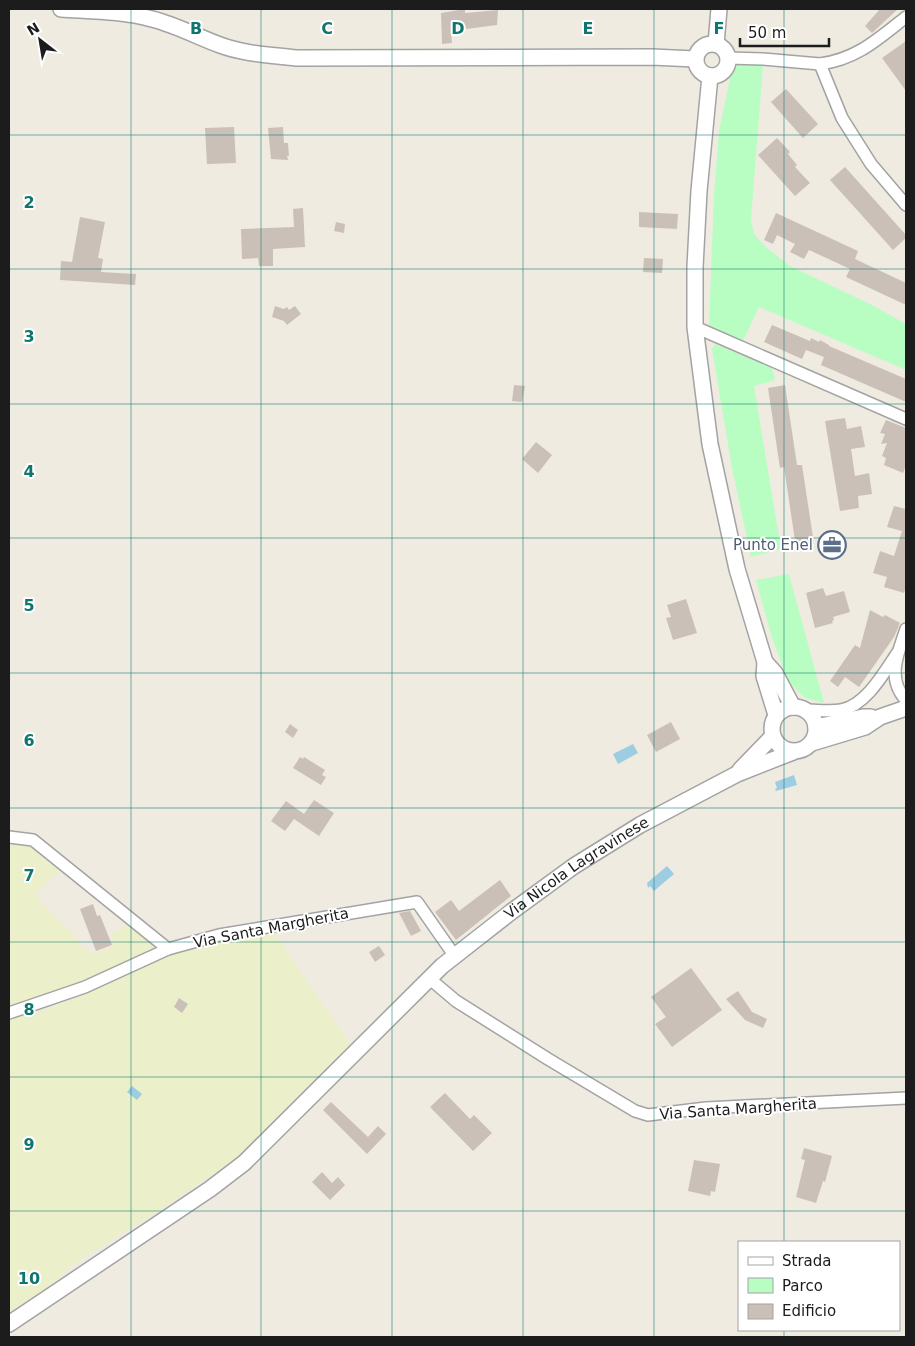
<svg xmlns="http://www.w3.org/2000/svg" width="915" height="1346" font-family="'DejaVu Sans',sans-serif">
	<rect width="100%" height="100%" fill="#efebe1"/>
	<g fill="#ebf0ca">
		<path d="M9 843 36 848 62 869 36 894 41 902 72 933 81 946 94 954 114 946 111 935 128 924 156 949 57 991 9 1007Z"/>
		<path d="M272 930 352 1046 235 1159 167 1205 75 1263 47 1288 9 1312V1020L55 1006 103 986 172 954 207 942Z"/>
	</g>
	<g fill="#b8fec2">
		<path d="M733 65 763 66 751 219 754 234 767 248 790 266 870 304 906 324V370L759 307 743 341 709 326 714 195 719 131Z"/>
		<path d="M715 344 772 368 775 380 754 386 781 549 751 557 732 468 712 349Z"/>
		<path d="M789 574 824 703 805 698 789 682 772 638 756 580Z"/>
	</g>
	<g fill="#9dcde1">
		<path d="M633 744 638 753 618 764 613 754Z"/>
		<path d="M794 775 797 785 776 791 775 789 777 788 775 782Z"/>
		<path d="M667 866 674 874 654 891 650 886 648 888 647 883Z"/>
		<path d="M132 1086 142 1094 137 1100 127 1092Z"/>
	</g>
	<g fill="#cbc0b7">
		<path d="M465 9V13L498 10 497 25 451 31 452 43 442 44 441 13Z"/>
		<path d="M880 9H898L872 33 865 26Z"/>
		<path d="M906 41V91L882 58Z"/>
		<path d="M786 89 818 124 803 138 771 102Z"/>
		<path d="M234 127 236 163 207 164 205 128Z"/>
		<path d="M283 127 284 143H288L289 156H287L288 160 271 159 268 128Z"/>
		<path d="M777 138 790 152 788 154 797 165 795 167 810 183 795 196 758 155Z"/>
		<path d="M845 167 906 235V238L893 250 830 180Z"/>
		<path d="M303 208 305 247 273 249V266H259L258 258 242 259 241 229 294 227 293 209Z"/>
		<path d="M639 212 678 214 677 229 639 227Z"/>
		<path d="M776 213 858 251 855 259 906 283V305L846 277 850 269 809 250 804 259 790 252 795 244 777 235 773 244 764 240Z"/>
		<path d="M80 217 105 222 98 258 103 259 101 272 136 274 135 285 60 280 61 261 72 262Z"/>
		<path d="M336 222 345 224 344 233 334 231Z"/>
		<path d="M644 258 663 259 662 273 643 272Z"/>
		<path d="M275 306 284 309 287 307 289 310 295 306 301 314 287 325 284 321 272 317Z"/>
		<path d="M772 325 810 341 811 338 819 342 820 340 829 345V346L906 379V402L821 365 824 357 806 350 802 359 764 342Z"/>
		<path d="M514 385 525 386 522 402 512 401Z"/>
		<path d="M785 385 797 465H802L814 544 796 547 784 467 780 468 768 388Z"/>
		<path d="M845 418 847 429 861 426 865 447 851 449 855 476 869 473 872 494 858 496 859 508 840 511 825 421Z"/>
		<path d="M886 420 906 428V465L903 473 884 465 886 458 882 456 887 443 881 444 885 434 880 433Z"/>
		<path d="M536 442 552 455 538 473 522 459Z"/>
		<path d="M894 506 906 509V587L904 593 884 587 887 577 873 573 880 551 894 556 902 531 887 527Z"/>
		<path d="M823 588 826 596 844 591 850 612 833 617 834 620 832 621 833 623 815 628 806 593Z"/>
		<path d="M686 599 697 633 673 640 666 618 671 617 667 605Z"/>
		<path d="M870 610 883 617 885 615 900 623 894 637 859 687 845 677 838 687 830 681 855 645 860 648Z"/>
		<path d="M671 722 680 739 656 752 647 735Z"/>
		<path d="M290 724 298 730 293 738 285 732Z"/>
		<path d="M300 757 303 759 304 757 325 770 322 775 326 777 321 785 293 768Z"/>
		<path d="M314 800 334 813 319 836 294 819 285 831 271 821 286 801 304 814Z"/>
		<path d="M500 880 511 896 456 940 435 912 451 900 459 911Z"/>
		<path d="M93 904 97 916 100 915 112 945 96 951 80 909Z"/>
		<path d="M410 911 421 931 411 936 399 913Z"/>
		<path d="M379 946 385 955 375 962 369 952Z"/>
		<path d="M691 968 722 1010 672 1047 655 1024 666 1017 651 997Z"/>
		<path d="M738 991 752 1012 767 1019 763 1028 745 1020 726 999Z"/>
		<path d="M179 998 188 1004 182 1013 174 1007Z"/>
		<path d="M445 1093 470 1119 474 1115 492 1133 473 1151 430 1107Z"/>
		<path d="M331 1102 368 1137 378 1126 386 1134 367 1154 323 1110Z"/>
		<path d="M804 1148 832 1156 825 1182 823 1181 816 1203 796 1197 805 1160 801 1159Z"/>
		<path d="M694 1160 720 1164 715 1192 711 1191 710 1196 688 1191Z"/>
		<path d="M322 1172 332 1183 338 1177 345 1185 330 1200 312 1182Z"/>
	</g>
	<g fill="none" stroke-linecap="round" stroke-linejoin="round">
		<defs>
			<g id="minor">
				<path d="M728 58 763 59 820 64 842 118 871 164 906 205"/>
				<path d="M820 64C857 59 878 39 906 17"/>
				<path d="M695 327 906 419"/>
				<path d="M906 629C898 653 886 679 906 700"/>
				<path d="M805 710C817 710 830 712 841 710 866 706 885 671 898 652"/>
				<path d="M9 837 33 840 168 949 219 935 417 902 454 955"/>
				<path d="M430 979 456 1001 548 1059 635 1111 648 1115 706 1108 906 1098"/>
				<path d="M9 1013 85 987 168 949"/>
			</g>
			<g id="tertiary">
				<path d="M61 9C91 11 123 11 152 19 176 25 198 37 220 45 244 54 271 55 296 58L652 57 695 59"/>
				<circle cx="712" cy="60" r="16"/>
				<path d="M716 44 719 9"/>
				<path d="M710 76 699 191 695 267V327L710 444 737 569 765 662 764 676 776 715"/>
				<path d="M765 662 775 673 793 707"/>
				<circle cx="794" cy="729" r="22"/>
				<path d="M816 727 863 717H871"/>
				<path d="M812 743 865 727 880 717 906 708"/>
				<path d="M740 770 772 737"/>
				<path id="s1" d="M9 1324 210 1189 244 1163 442 966 511 912 574 866 640 825 737 774 793 752"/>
			</g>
		</defs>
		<use href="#minor" stroke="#a3a3a3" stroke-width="14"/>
		<use href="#tertiary" stroke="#a3a3a3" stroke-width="18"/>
		<use href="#minor" stroke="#fff" stroke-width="11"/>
		<use href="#tertiary" stroke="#fff" stroke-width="15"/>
	</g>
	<path fill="none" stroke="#0f766e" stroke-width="1" stroke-opacity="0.55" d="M131 9V1337M261 9V1337M392 9V1337M523 9V1337M654 9V1337M784 9V1242M9 135H906M9 269H906M9 404H906M9 538H906M9 673H906M9 808H906M9 942H906M9 1077H906M9 1211H906M784 1330V1337"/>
	<defs>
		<symbol id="office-ring" viewBox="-11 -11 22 22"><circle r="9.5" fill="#fff" stroke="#5c6f8a" stroke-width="1.5"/><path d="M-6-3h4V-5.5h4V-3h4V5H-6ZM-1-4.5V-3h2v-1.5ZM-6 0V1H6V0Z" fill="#5c6f8a"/></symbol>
	</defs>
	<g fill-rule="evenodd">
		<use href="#office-ring" x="816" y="529" width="32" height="32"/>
	</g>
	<g text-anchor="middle" stroke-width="4" stroke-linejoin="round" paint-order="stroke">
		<g font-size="15" fill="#4e5e75" stroke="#fff" text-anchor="end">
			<text x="813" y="550">Punto Enel</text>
		</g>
		<g font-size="15" fill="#1c1c1c" stroke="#fff">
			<text dy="5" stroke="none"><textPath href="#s1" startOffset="731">Via Nicola Lagravinese</textPath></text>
			<text transform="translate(271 928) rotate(-11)" y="5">Via Santa Margherita</text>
			<text transform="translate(738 1109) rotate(-4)" y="5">Via Santa Margherita</text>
		</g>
	</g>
	<g font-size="16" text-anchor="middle" font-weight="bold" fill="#0f766e" stroke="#fff" stroke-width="4" stroke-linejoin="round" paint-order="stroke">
		<text x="196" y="34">B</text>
		<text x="327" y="34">C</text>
		<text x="458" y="34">D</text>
		<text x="588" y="34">E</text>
		<text x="719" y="34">F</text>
		<text x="29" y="208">2</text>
		<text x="29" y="342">3</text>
		<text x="29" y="477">4</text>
		<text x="29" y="611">5</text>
		<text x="29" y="746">6</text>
		<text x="29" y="881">7</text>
		<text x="29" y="1015">8</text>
		<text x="29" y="1150">9</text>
		<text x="29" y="1284">10</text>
	</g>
	<rect width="915" height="1346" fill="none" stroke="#1c1c1c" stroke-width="20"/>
	<rect x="738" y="1241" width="162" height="90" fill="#ffffff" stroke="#a4a4a4"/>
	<rect x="748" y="1257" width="25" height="8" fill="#ffffff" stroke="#a4a4a4"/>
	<text x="782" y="1266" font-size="15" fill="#1c1c1c">Strada</text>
	<rect x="748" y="1278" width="25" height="15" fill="#b8fec2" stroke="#a4a4a4"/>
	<text x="782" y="1291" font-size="15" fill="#1c1c1c">Parco</text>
	<rect x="748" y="1304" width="25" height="15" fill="#cbc0b7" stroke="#a4a4a4"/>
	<text x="782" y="1316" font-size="15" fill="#1c1c1c">Edificio</text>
	<g transform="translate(40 40) rotate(329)" stroke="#ffffff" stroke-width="4" paint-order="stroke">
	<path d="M0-4L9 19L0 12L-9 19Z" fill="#1c1c1c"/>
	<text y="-8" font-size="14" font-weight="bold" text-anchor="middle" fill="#1c1c1c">N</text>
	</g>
	<path d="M740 38v8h89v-8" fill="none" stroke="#1c1c1c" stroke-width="2.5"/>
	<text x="748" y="38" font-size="15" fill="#1c1c1c" stroke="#ffffff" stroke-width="4" paint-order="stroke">50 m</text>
</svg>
